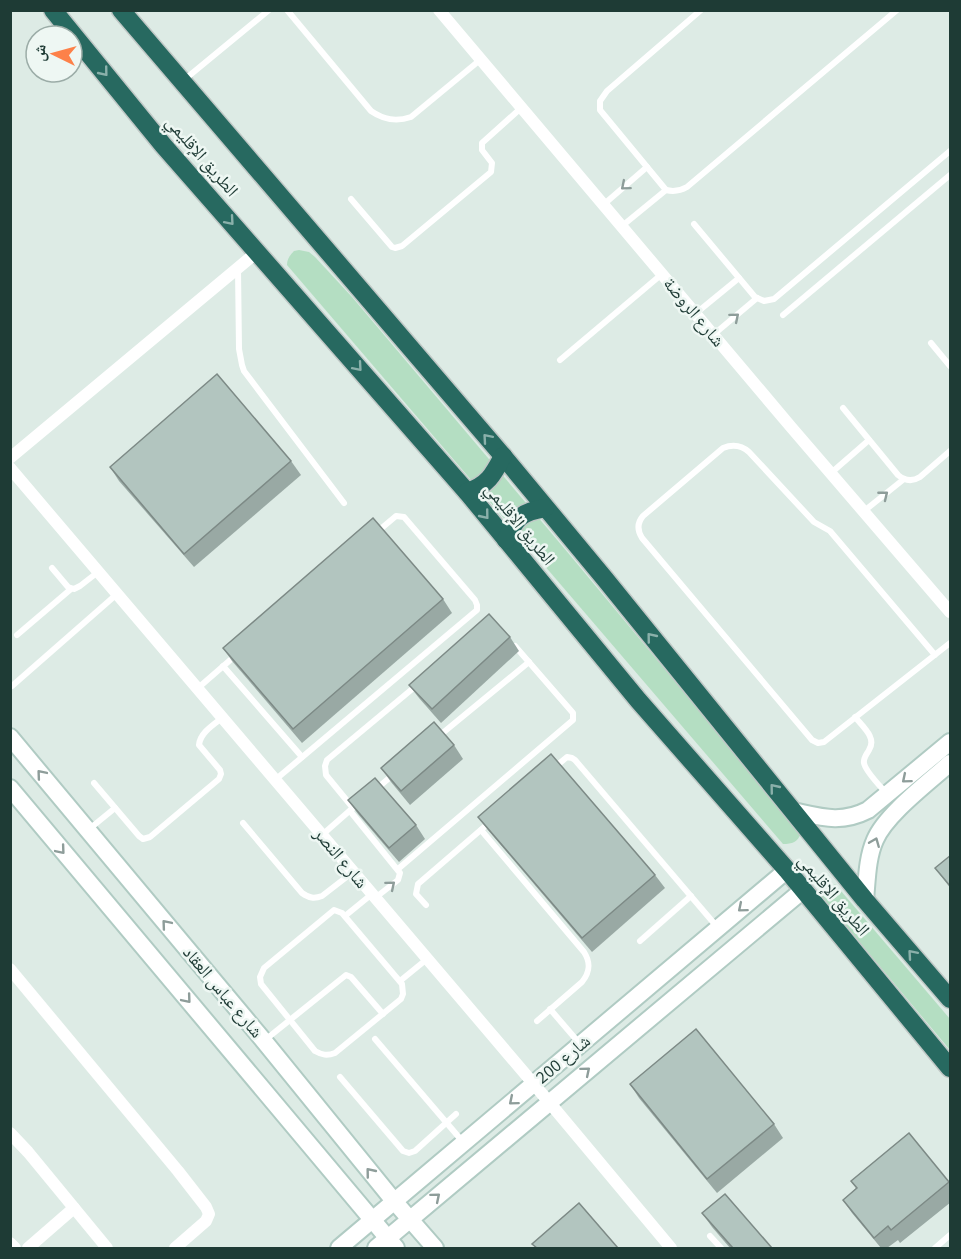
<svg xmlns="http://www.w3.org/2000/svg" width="961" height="1259" font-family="'Source Sans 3','Noto Naskh Arabic',sans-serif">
	<rect width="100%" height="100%" fill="#ddebe5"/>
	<g fill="#b4dec2">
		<path d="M299 250 309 252 315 257 352 297 569 554 801 833C798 842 792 844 783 844L287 265C287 259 290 255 294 251Z"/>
		<path d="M835 884 950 1019V1050L821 896Z"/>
	</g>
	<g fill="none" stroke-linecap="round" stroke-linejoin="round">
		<defs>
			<g id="secondary">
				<path d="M10 737 264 1041 394 1201 435 1248"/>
				<path d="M10 788 396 1248"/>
				<path d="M793 811C821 817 841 824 868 810L950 742"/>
				<path d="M865 900C867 880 867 858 875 840 886 814 929 782 950 763"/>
				<path d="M339 1248 787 870"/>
				<path d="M376 1248 803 890"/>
			</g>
			<g id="highway">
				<path d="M53 10 163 145 467 492 638 700 787 870 950 1068"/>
				<path d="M121 10 503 456 605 579 865 900 950 999"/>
				<path d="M467 492C488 485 493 475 503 456"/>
				<path d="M506 540C515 518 521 512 545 508"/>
			</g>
		</defs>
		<use href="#secondary" stroke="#b0cbc3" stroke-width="20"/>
		<use href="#highway" stroke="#c0c8c6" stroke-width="21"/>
		<g stroke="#fff" stroke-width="6">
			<path d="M287 10 371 111C384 120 396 122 411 117L480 60"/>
			<path d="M701 10 607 91 600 101V110L666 190C674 192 680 191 687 187L897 10"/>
			<path d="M184 80 269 10"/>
			<path d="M351 199 392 247 395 248 402 246 491 172 492 163 482 150V143L521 108"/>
			<path d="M603 205 647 167"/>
			<path d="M694 224 755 297 764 301 774 299 950 151"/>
			<path d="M622 226 666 190"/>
			<path d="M238 269 239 349 242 365 244 371 344 503"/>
			<path d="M695 314 739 278"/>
			<path d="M783 315 950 175"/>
			<path d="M713 335 757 298"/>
			<path d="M931 343 950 366"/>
			<path d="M560 360 662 274"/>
			<path d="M843 408 898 475C905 481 912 482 920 477L950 451"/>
			<path d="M831 473 869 440"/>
			<path d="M864 511 904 479"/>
			<path d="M52 568 68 587 74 589 80 586 98 572"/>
			<path d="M17 635 71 589"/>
			<path d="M935 655 830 531 814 522 749 452C741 445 733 444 723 448L643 516C637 523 637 530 642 538L812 740 818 743 824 742 950 643"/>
			<path d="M223 666 302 757"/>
			<path d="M12 686 117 594"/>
			<path d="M198 688 236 655"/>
			<path d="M855 717C863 727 877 738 869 750 867 754 863 758 864 763 865 771 881 787 887 794"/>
			<path d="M439 736 529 662"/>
			<path d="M555 767 567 757 572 758 575 760 718 928"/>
			<path d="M275 780 477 610V605L475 600 404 517 396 516 377 532"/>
			<path d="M94 783 139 836 143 839 150 837 219 779 221 774 220 770 199 745C200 733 213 725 222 718"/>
			<path d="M375 790 394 774"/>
			<path d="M353 808 326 775 325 766 327 760 417 685"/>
			<path d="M350 811 400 873 398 880 375 898"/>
			<path d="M243 823 302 893C309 898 314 899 322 896L353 872"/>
			<path d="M88 830 115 808"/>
			<path d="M481 830 584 952C591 963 590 972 582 982L537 1021"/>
			<path d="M322 835 355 806"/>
			<path d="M398 869 573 720V713L515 646"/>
			<path d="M426 905 416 894 418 884 490 822"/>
			<path d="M334 910 342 913 402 984 403 994 401 999 335 1053C327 1056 322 1055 315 1051L261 984 260 977 264 968Z"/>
			<path d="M345 916 372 894"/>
			<path d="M640 941 691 896"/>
			<path d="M400 981 427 959"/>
			<path d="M550 1009 580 1044"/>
			<path d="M375 1039 463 1142"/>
			<path d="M265 1040 346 975 351 977 383 1014"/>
			<path d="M340 1077 403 1151 409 1153 415 1151 456 1114"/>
			<path d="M710 1236 721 1248"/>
			<path d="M935 1248 950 1235"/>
		</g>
		<g stroke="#fff" stroke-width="12">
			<path d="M439 10 791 427 950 612"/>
			<path d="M10 458 257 252"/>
			<path d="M10 468 549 1102 671 1248"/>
			<path d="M10 969 178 1171 206 1207 209 1214 206 1221 175 1248"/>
			<path d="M10 1133 28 1152 107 1248"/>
			<path d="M10 1243 15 1248"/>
			<path d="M28 1248 74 1208"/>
		</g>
		<use href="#secondary" stroke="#fff" stroke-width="16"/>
		<use href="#highway" stroke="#276960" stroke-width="18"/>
	</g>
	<g fill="#99a9a4">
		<path d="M291 461 301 475 194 567 119 481 110 467Z"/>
		<path d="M443 599 452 613 302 743 232 661 223 648Z"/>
		<path d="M510 637 519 651 441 723 419 698 409 685Z"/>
		<path d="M454 745 463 759 410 805 391 782 381 768Z"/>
		<path d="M348 800 416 825 425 839 399 862 358 814Z"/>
		<path d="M478 817 655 875 665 888 592 952 488 830Z"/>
		<path d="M951 855V889L935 868Z"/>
		<path d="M630 1084 774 1124 783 1138 717 1193 639 1098Z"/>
		<path d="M909 1133 951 1185V1202L900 1243 898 1240 887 1248H881L852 1213 843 1200 856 1188 851 1181Z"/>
		<path d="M702 1213 772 1248H730L712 1227Z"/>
	</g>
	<g fill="#b2c5bf" stroke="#7d8a86" stroke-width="1.5">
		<path d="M217 374 291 461 184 554 110 467Z"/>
		<path d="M373 518 443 599 293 729 223 648Z"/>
		<path d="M489 614 510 637 432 709 409 685Z"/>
		<path d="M434 722 454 745 401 791 381 768Z"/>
		<path d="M551 754 655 875 582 938 478 817Z"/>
		<path d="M375 778 416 825 389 848 348 800Z"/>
		<path d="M951 855V887L935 868Z"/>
		<path d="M696 1029 774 1124 707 1179 630 1084Z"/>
		<path d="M909 1133 949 1182 891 1230 888 1226 874 1238 843 1200 857 1188 851 1181Z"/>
		<path d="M725 1194 772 1248H733L702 1213Z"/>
		<path d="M579 1203 618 1248H537L532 1244Z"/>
	</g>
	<defs><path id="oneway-chevron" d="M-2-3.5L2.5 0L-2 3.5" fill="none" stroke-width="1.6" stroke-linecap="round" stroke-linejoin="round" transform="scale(1.5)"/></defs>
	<g stroke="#8ab0aa">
		<use href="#oneway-chevron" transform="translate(104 72) rotate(51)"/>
		<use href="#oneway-chevron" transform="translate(230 221) rotate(49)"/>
		<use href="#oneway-chevron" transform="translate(358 367) rotate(49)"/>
		<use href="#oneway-chevron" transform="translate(487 438) rotate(-131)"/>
		<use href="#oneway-chevron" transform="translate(485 515) rotate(51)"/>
		<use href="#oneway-chevron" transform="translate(651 637) rotate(-129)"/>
		<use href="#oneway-chevron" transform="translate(774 788) rotate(-129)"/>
		<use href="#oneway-chevron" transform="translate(912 954) rotate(-131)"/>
	</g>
	<g stroke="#8e9d9a">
		<use href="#oneway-chevron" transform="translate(625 186) rotate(140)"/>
		<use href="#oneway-chevron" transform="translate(735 317) rotate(-40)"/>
		<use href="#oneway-chevron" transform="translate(884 495) rotate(-39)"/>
		<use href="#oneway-chevron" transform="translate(41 774) rotate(-130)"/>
		<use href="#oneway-chevron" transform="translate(906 779) rotate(140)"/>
		<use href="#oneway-chevron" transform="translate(875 842) rotate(-68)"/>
		<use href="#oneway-chevron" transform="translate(61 850) rotate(50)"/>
		<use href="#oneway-chevron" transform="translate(391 885) rotate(-40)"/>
		<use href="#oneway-chevron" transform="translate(742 908) rotate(140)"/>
		<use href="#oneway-chevron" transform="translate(166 924) rotate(-130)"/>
		<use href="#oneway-chevron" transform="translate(187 999) rotate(50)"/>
		<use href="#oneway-chevron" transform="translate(586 1071) rotate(-40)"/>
		<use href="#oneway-chevron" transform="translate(513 1101) rotate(140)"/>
		<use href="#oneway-chevron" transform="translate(370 1172) rotate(-129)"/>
		<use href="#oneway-chevron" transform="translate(436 1197) rotate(-40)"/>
	</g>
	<g text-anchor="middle" stroke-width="5" stroke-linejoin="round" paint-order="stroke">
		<g font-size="18" fill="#1e3b35" stroke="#eef7f3">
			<text transform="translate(202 156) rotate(49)" y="6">الطريق الإقليمي</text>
			<text transform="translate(694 312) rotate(50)" y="6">شارع الروضة</text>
			<text transform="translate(520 524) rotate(51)" y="6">الطريق الإقليمي</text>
			<text transform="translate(341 858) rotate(50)" y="6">شارع النصر</text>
			<text transform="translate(834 895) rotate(50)" y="6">الطريق الإقليمي</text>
			<text transform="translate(223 992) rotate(50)" y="6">شارع عباس العقاد</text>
			<text transform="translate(563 1059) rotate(-40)" y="6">شارع 200</text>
		</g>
	</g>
	<rect width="961" height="1259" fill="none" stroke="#1e3b35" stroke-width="24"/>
	<g transform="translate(54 54) rotate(275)"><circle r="28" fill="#eef7f3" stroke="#9baca7" stroke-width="1.5"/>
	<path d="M0-4.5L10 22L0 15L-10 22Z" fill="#fd8149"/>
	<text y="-9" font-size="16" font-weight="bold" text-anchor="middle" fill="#1e3b35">ش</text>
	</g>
</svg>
